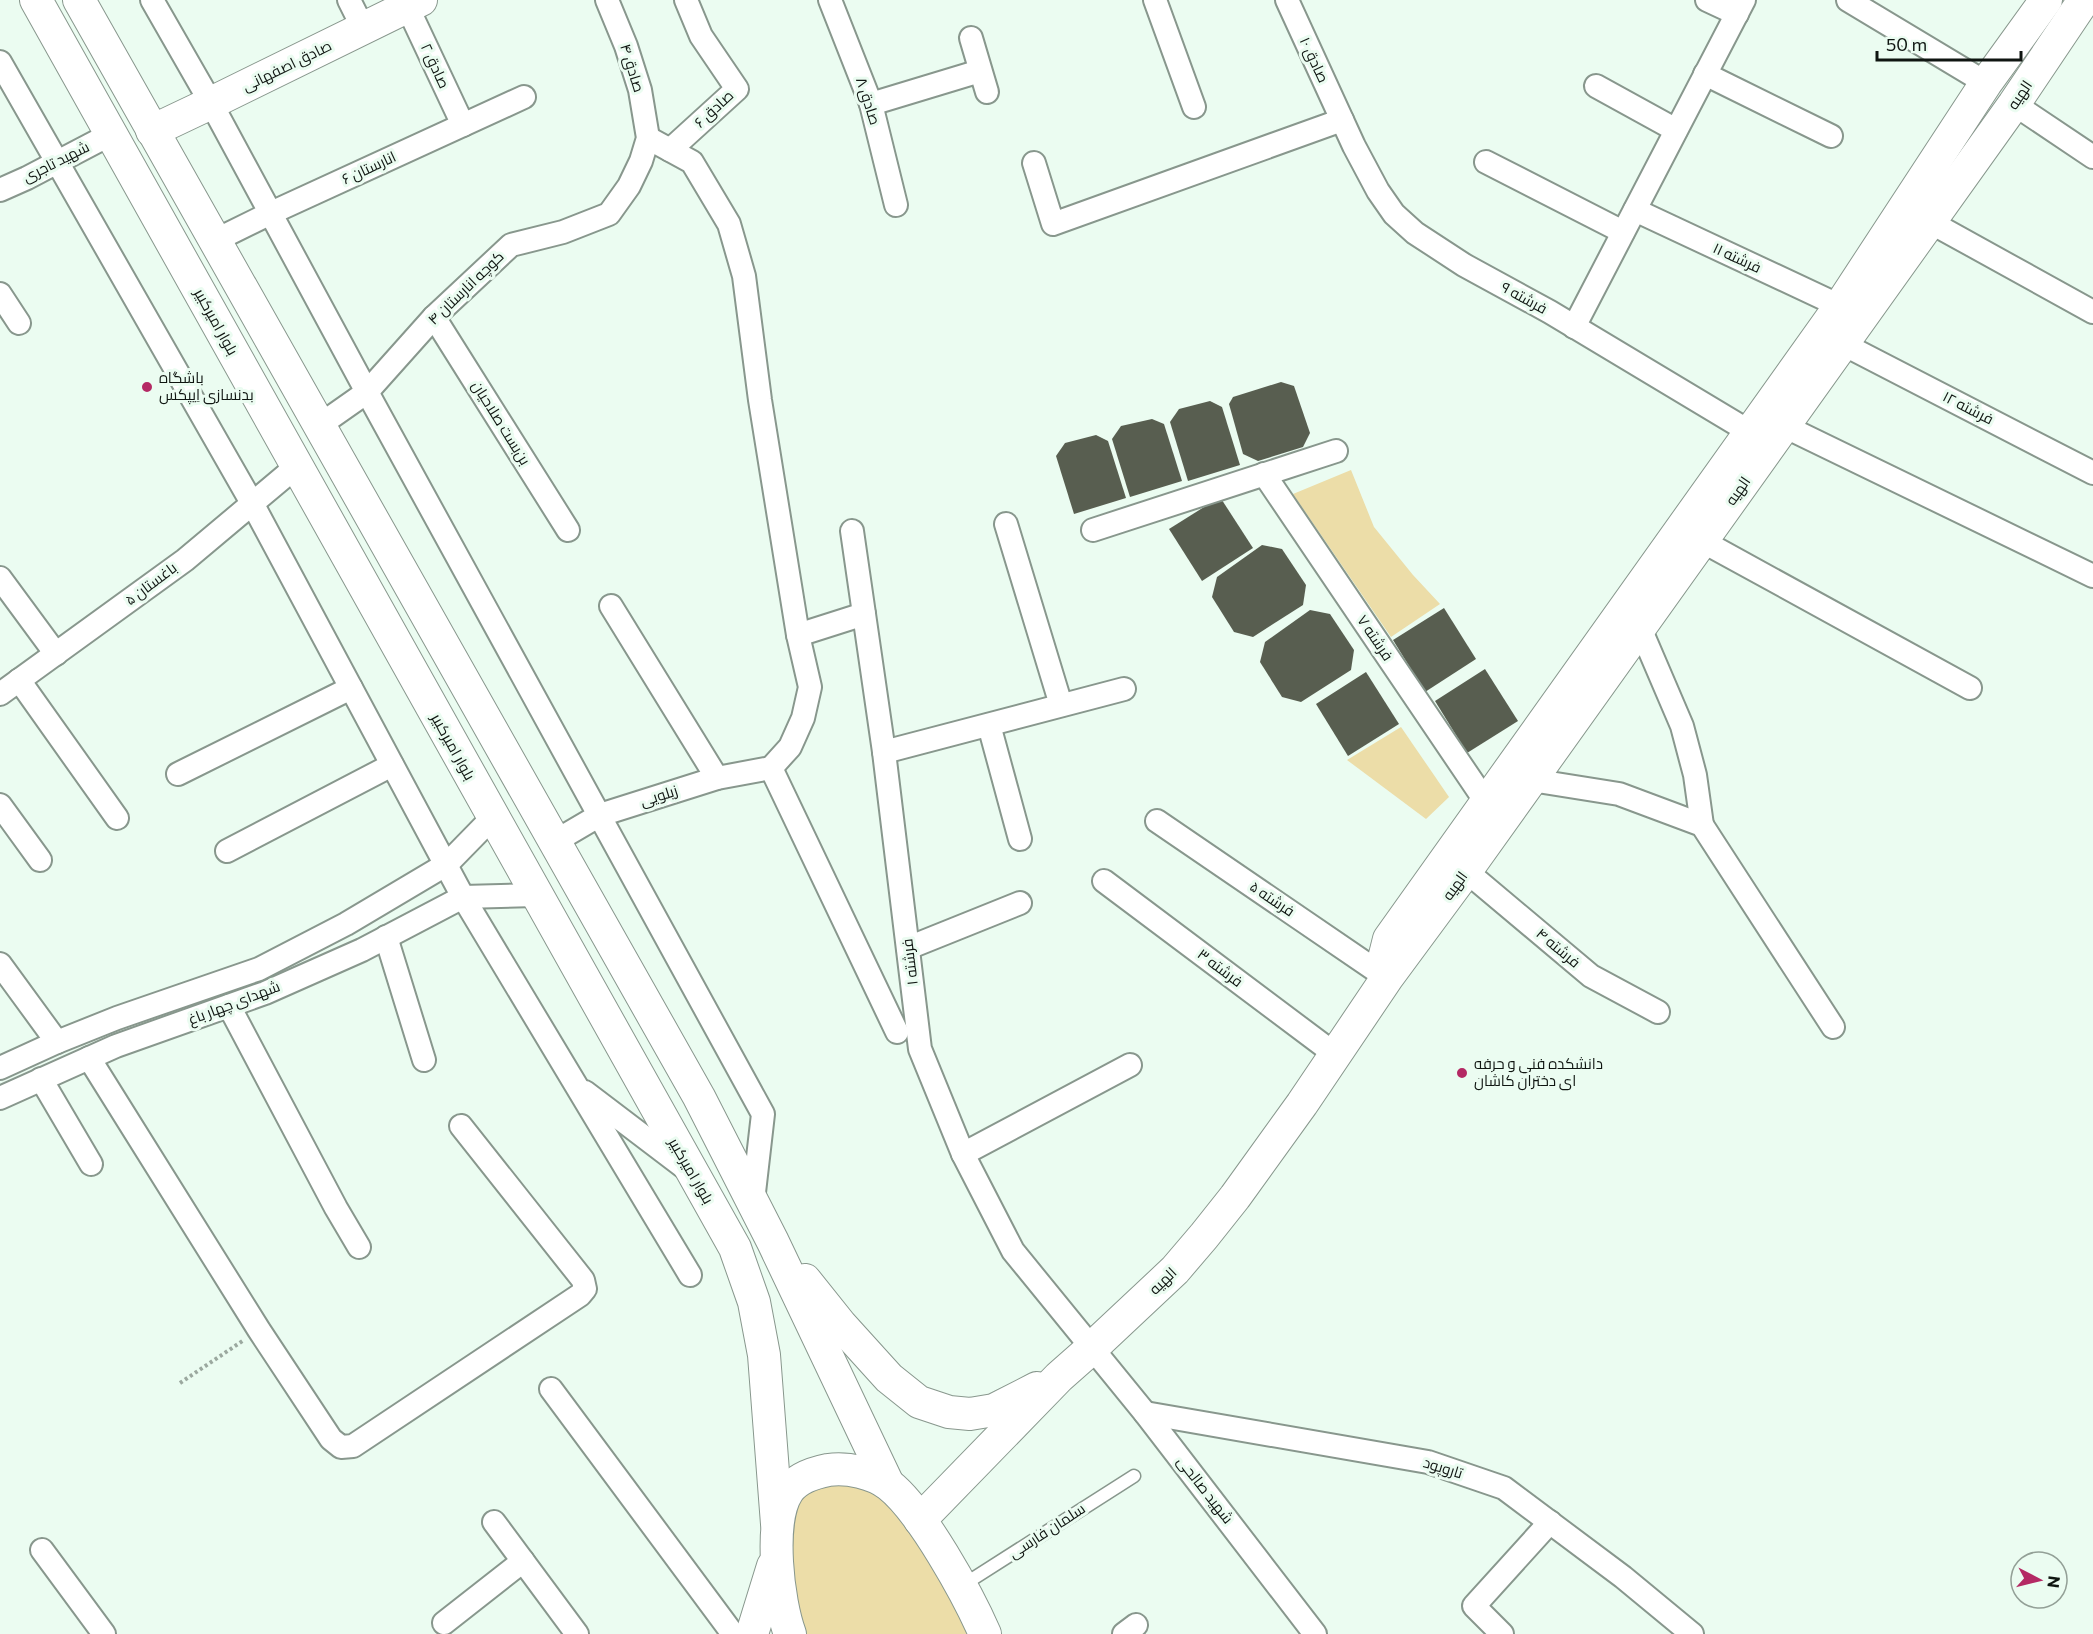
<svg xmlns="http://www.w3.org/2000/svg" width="2093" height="1634" font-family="Commissioner,Cairo,sans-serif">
	<rect width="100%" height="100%" fill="#ebfcf1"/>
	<g fill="#ecdda8">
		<path d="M1351 470 1374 527 1413 575 1440 604 1391 637 1293 494Z"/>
		<path d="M1401 727 1449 797 1426 819 1347 760Z"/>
		<path d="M800 1484 884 1486 981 1634H794L791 1495Z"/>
	</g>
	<g fill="#585e50">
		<path d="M1281 382 1294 386 1310 433 1303 447 1258 461 1243 454 1229 404 1233 397Z"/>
		<path d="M1210 401 1222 407 1240 465 1188 481 1170 422 1179 409Z"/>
		<path d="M1152 419 1164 424 1182 481 1130 497 1112 439 1121 426Z"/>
		<path d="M1096 435 1108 441 1126 498 1074 514 1056 456 1065 443Z"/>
		<path d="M1220 497 1253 548 1202 581 1169 529Z"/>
		<path d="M1262 545 1282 549 1306 585 1303 605 1253 637 1234 632 1212 597 1217 577Z"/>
		<path d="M1444 608 1476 659 1425 692 1393 640Z"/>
		<path d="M1310 610 1330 614 1354 650 1351 670 1301 702 1282 697 1260 662 1265 642Z"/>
		<path d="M1485 669 1518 721 1467 753 1435 701Z"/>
		<path d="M1366 672 1399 724 1348 756 1316 704Z"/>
	</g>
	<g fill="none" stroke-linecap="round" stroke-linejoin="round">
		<defs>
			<path id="lane" d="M960 1587 1134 1476"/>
			<g id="street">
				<path d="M152 0 211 103 367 392 763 1114 753 1201"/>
				<path d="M349 0 363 28"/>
				<path d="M830 0 871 104 896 205"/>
				<path d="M1155 0 1194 107"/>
				<path d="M1287 0 1354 146 1378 191 1394 214 1415 233 1464 265 1550 312 1750 432"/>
				<path d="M1707 0 1737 14"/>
				<path d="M1848 0 1986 83"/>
				<path d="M407 6 463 125"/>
				<path d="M971 38 987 92"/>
				<path d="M0 62 252 503 463 897 690 1275"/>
				<path d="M1705 74 1831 136"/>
				<path d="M1596 86 1676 130"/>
				<path d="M871 104 980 71"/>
				<path d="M2014 104 2093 157"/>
				<path d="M648 138 692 162 729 224 744 276 760 400 798 635 810 687 803 718 790 747 771 768"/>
				<path d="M670 150 737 89 701 36 686 0"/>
				<path d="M1486 162 1623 232"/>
				<path d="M1034 163 1053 224 1342 120"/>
				<path d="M0 190 27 178 111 134"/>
				<path d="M1635 210 1840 306"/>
				<path d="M1930 222 2093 312"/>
				<path d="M214 241 271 213 524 97"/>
				<path d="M0 294 19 323"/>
				<path d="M434 317 568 530"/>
				<path d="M1574 327 1744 0"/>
				<path d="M1843 344 2093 473"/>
				<path d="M320 425 367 392 434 317 511 245 563 232 609 214 629 186 641 161 648 138 640 90 626 46 607 0"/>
				<path d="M1784 426 2093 576"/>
				<path d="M1264 474 1486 802"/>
				<path d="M1006 524 1061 705"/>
				<path d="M1093 530 1336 451"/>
				<path d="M852 531 884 752 920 1049 963 1154 1013 1251 1145 1413 1315 1634"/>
				<path d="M1702 541 1970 688"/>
				<path d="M0 578 56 654"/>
				<path d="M611 606 717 778"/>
				<path d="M1640 628 1682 726 1695 775 1702 825"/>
				<path d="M798 635 864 614"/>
				<path d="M19 680 117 818"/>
				<path d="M0 694 185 560 297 466"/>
				<path d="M989 725 1020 839"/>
				<path d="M884 752 1124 689"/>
				<path d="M771 768 897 1032"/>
				<path d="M178 774 351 688"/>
				<path d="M1531 780 1619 794 1702 825 1833 1027"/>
				<path d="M0 805 40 860"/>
				<path d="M1157 821 1387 978"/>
				<path d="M554 842 600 815 717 778 771 768"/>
				<path d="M227 851 392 765"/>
				<path d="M1466 871 1591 976 1658 1012"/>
				<path d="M1104 881 1336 1055"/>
				<path d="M386 937 424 1060"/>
				<path d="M908 948 1020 903"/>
				<path d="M0 964 57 1042"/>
				<path d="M229 1006 336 1208 359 1247"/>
				<path d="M89 1058 259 1330 331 1439 341 1447 353 1446 580 1295 585 1289 583 1280 461 1126"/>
				<path d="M0 1068 57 1042 117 1018 259 969 346 924 447 864 492 818"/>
				<path d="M41 1079 91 1164"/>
				<path d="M585 1092 685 1168"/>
				<path d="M0 1098 116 1046 265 993 362 950 463 897 536 895"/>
				<path d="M963 1154 1130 1065"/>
				<path d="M551 1389 733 1634"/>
				<path d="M1145 1413 1428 1462 1504 1488 1623 1577 1692 1634"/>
				<path d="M494 1522 577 1634"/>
				<path d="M42 1550 104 1634"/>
				<path d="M444 1623 523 1561"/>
				<path d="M1124 1634 1136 1625"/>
				<path d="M1502 1634 1474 1606 1550 1522"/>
			</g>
			<g id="secondary">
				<path d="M36 0 735 1248 754 1302 764 1355 777 1524"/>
				<path d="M79 0 699 1097 773 1242 888 1484"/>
				<path d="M152 131 211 103 421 0"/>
				<path d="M1384 959 1389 939 1840 306 1986 83 2046 0"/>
				<path d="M805 1280 841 1325 889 1378 919 1402 949 1412 970 1414 994 1410 1037 1388"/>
				<path d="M920 1520 1059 1377 1093 1347 1175 1270 1204 1236 1235 1197 1302 1104 1387 978 1466 871 2014 104 2084 0"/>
				<path d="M752 1634 773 1566"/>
				<path d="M790 1634C778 1602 768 1521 788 1491 797 1478 813 1473 828 1470 847 1467 874 1473 889 1485 922 1511 968 1595 985 1634"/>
			</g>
		</defs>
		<use href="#lane" stroke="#88978d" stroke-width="15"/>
		<use href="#street" stroke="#88978d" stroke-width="26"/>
		<use href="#secondary" stroke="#88978d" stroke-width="34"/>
		<path stroke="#9ba89f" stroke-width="4" stroke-dasharray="3 3" stroke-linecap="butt" d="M180 1383 244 1340"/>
		<use href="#lane" stroke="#fff" stroke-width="12"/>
		<use href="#street" stroke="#fff" stroke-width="22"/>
		<use href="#secondary" stroke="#fff" stroke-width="32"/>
	</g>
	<g fill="#b42964" stroke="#ebfcf1" stroke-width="2">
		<circle cx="147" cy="387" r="6"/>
		<circle cx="1462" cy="1073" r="6"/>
	</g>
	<g text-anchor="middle" stroke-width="6" stroke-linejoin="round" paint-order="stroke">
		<g font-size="15" fill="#0f1511" stroke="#ebfcf1">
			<text transform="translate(1314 60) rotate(65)" y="5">صادق ۱۰</text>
			<text transform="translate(287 66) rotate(-26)" y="5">صادق اصفهانی</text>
			<text transform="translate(435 66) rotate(65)" y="5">صادق ۲</text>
			<text transform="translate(632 68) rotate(73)" y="5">صادق ۴</text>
			<text transform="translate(2020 95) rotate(-56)" y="5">الهیه</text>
			<text transform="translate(868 101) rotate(72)" y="5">صادق ۸</text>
			<text transform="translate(714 109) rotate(-43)" y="5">صادق ۶</text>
			<text transform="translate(56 162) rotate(-27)" y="5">شهید تاجری</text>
			<text transform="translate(369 168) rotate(-25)" y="5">انارستان ۶</text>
			<text transform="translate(1737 258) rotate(25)" y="5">فرشته ۱۱</text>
			<text transform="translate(466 288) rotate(-44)" y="5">کوچه انارستان ۴</text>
			<text transform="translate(1524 298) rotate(29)" y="5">فرشته ۹</text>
			<text transform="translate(216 322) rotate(61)" y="5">بلوار امیرکبیر</text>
			<text transform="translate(1968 408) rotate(27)" y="5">فرشته ۱۲</text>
			<text transform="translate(501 423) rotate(58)" y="5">بن‌بست صلاحیان</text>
			<text transform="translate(1738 491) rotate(-55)" y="5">الهیه</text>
			<text transform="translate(151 584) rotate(-37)" y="5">باغستان ۵</text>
			<text transform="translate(1375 638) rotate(56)" y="5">فرشته ۷</text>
			<text transform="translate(453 747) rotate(61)" y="5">بلوار امیرکبیر</text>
			<text transform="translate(659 796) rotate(-18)" y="5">زیلویی</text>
			<text transform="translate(1455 886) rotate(-54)" y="5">الهیه</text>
			<text transform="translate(1272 899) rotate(34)" y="5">فرشته ۵</text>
			<text transform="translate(1558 948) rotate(40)" y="5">فرشته ۴</text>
			<text transform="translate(910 962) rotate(-97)" y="5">فرشته ۱</text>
			<text transform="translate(1220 968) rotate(37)" y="5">فرشته ۳</text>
			<text transform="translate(234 1003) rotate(-21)" y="5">شهدای چهار باغ</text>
			<text transform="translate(691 1171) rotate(60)" y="5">بلوار امیرکبیر</text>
			<text transform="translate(1163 1281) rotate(-44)" y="5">الهیه</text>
			<text transform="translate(1443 1468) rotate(17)" y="5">تاروپود</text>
			<text transform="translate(1205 1490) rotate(52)" y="5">شهید صالحی</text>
			<text transform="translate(1047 1531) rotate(-33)" y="5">سلمان فارسی</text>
		</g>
		<g font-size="15" fill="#0f1511" stroke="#ebfcf1" text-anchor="start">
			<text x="159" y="383">باشگاه<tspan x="159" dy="17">بدنسازی اِیپکس</tspan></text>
			<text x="1474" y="1069">دانشکده فنی و حرفه<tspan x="1474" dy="17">ای دختران کاشان</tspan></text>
		</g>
	</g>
	<g transform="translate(2039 1580) rotate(97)"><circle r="28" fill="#ebfcf1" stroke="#93a097" stroke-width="1.5"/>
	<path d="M0-4.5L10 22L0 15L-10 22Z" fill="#b42964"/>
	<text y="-9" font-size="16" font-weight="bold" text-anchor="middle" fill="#0f1511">N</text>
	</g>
	<path d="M1877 51v9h144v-9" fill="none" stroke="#0f1511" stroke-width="3"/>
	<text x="1886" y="51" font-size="18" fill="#0f1511" stroke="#ebfcf1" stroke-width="4.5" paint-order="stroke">50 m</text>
</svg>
